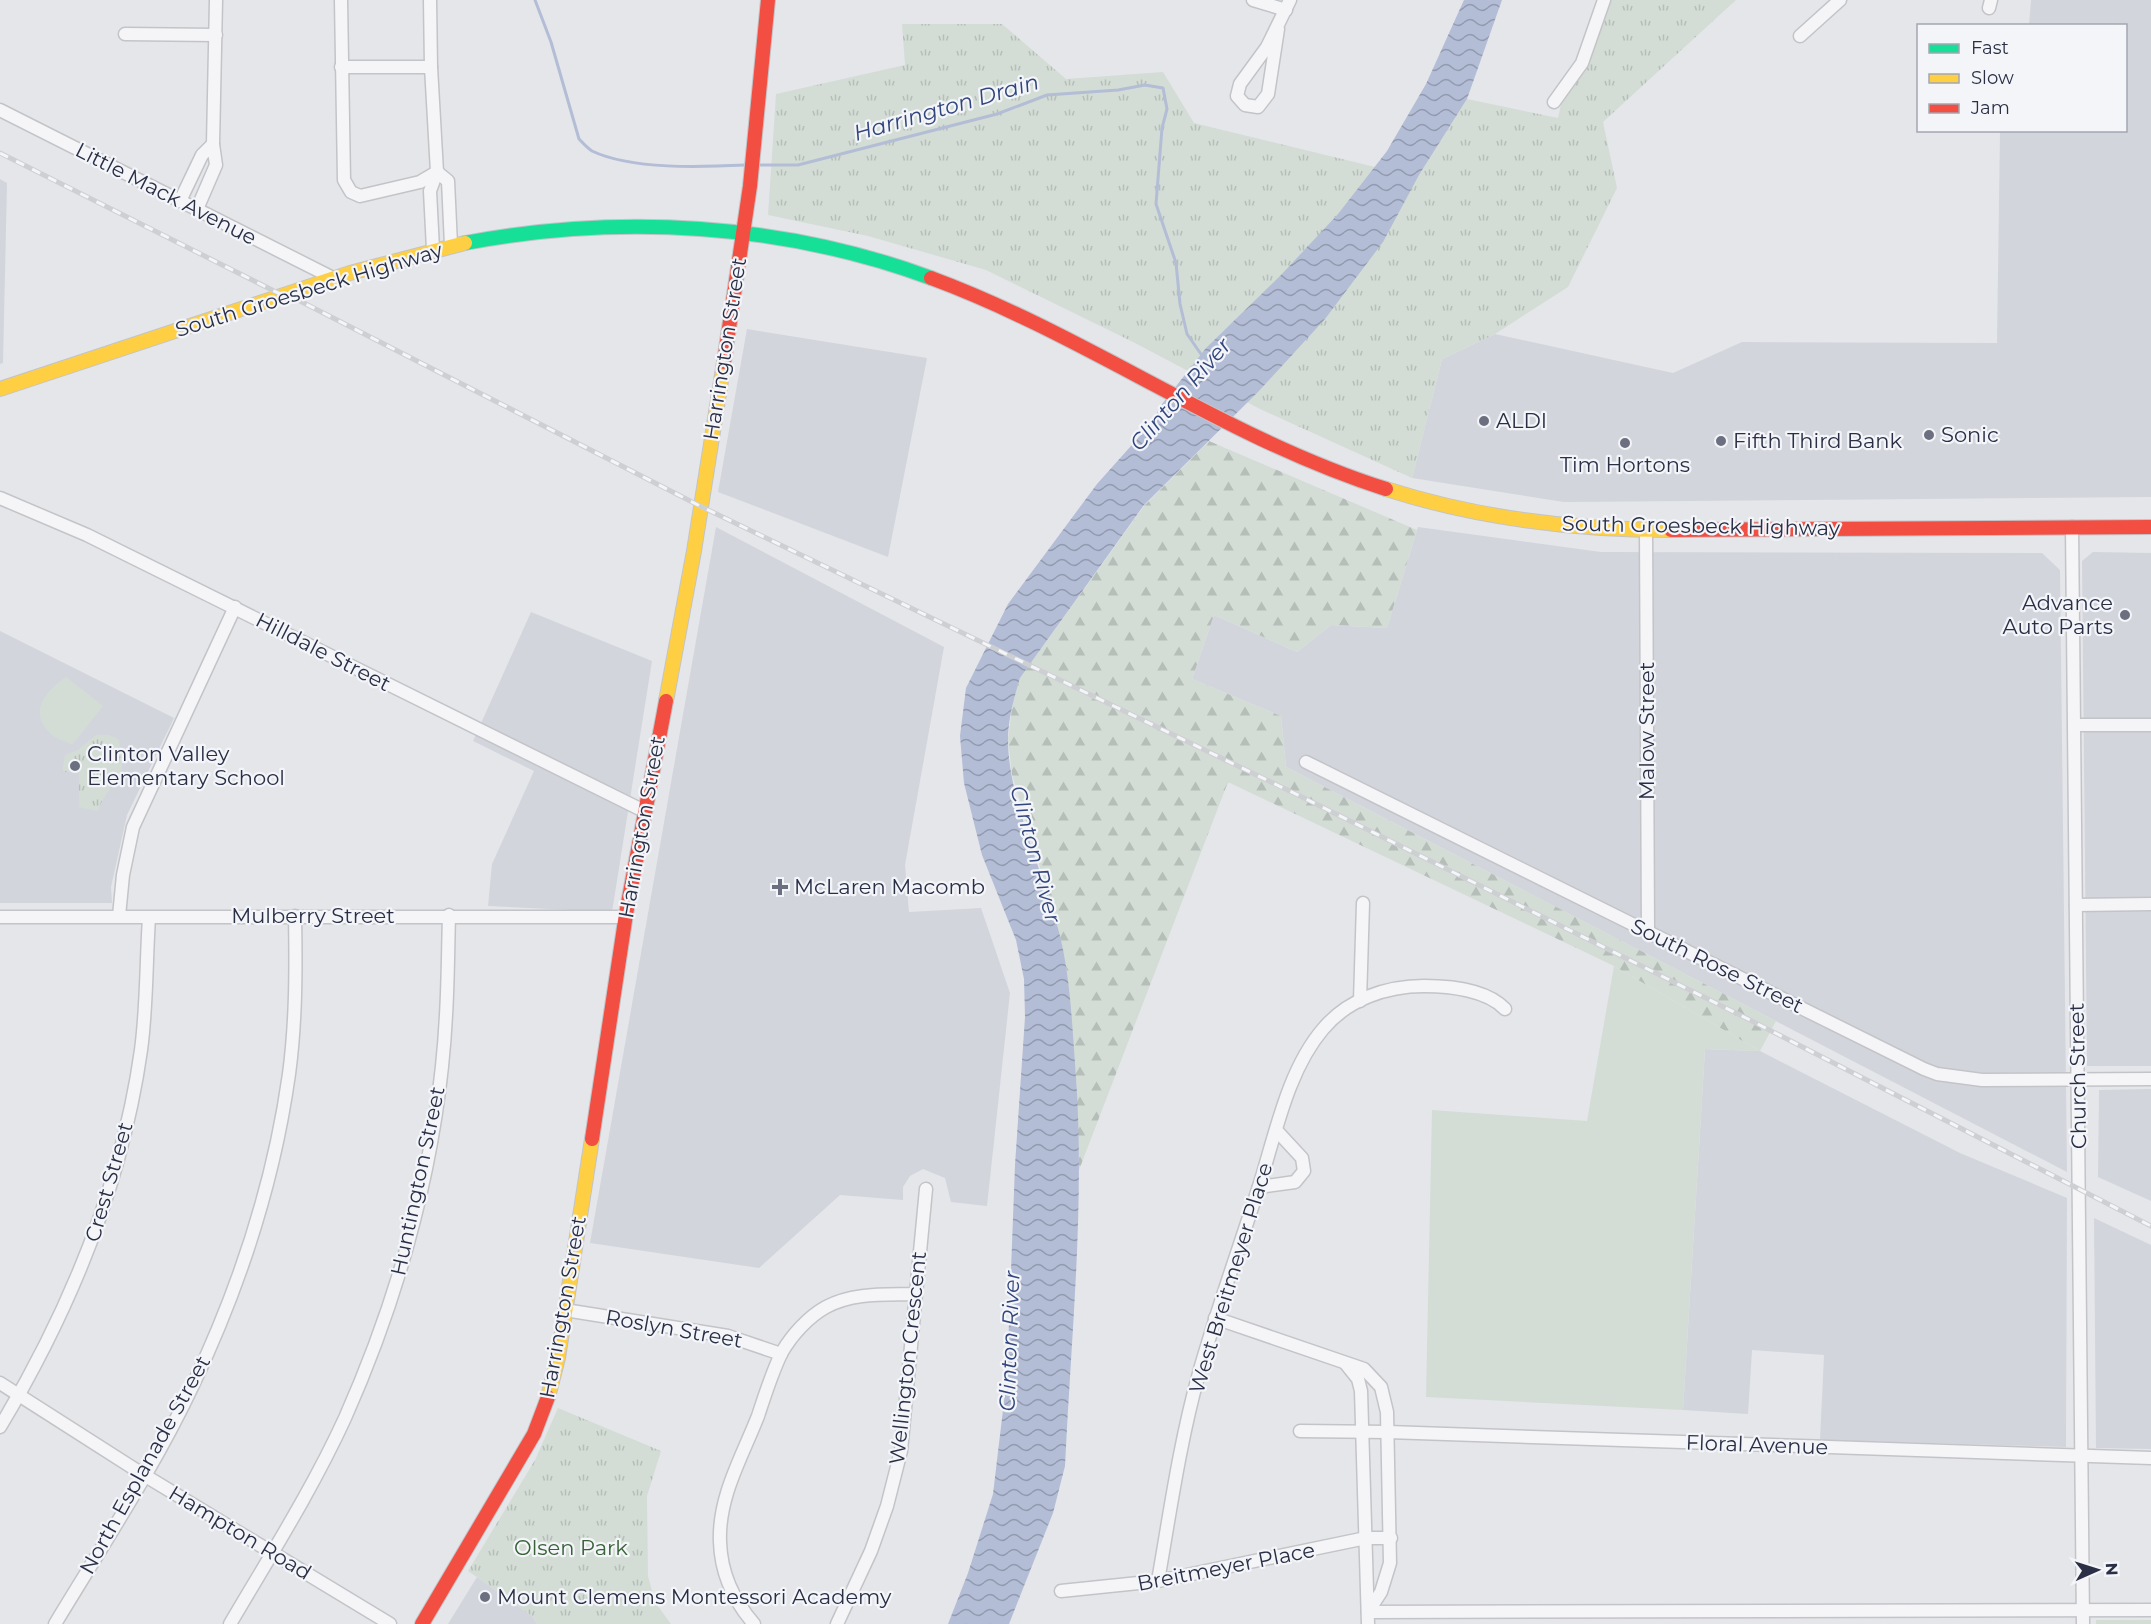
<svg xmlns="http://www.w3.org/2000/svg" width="2151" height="1624" font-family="Montserrat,sans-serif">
	<defs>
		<pattern id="forest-firs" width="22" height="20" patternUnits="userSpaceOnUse" patternTransform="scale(1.5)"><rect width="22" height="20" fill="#d3ddd5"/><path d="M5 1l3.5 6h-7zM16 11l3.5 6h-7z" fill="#b5beb8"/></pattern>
		<pattern id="park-tufts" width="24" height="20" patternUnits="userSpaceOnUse" patternTransform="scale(1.5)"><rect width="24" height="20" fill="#d3ddd5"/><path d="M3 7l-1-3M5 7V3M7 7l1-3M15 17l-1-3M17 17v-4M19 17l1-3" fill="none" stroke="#b5beb8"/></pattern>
		<pattern id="water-waves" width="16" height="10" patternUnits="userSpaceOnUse" patternTransform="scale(1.5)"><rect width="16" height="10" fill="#b3bdd6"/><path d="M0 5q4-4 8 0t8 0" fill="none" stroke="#929aaf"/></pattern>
	</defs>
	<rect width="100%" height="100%" fill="#e5e6ea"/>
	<g fill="#d3d5dd">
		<path d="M2031 0H2151V497L1564 502 1412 478 1442 359 1495 334 1673 373 1742 342 1997 343 2000 131 2126 130V26L2029 25Z"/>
		<path d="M0 179 7 183 3 363 0 364Z"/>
		<path d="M747 329 927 358 888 557 718 492Z"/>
		<path d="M716 527 944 647 905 865 909 912 981 908 1010 993 987 1206 951 1202 945 1178 923 1169 910 1176 903 1187V1200L840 1195 759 1268 590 1243Z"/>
		<path d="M1418 527 1601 552 2042 553 2060 570 2067 1172 1286 767 1281 716 1192 679 1214 615 1297 652 1331 625 1387 628Z"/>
		<path d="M2093 552 2151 553V1066H2087L2082 561Z"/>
		<path d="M531 612 652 661 612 912 488 906 492 864 534 771 473 741Z"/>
		<path d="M0 631 174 718 127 815 111 887 112 903H0Z"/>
		<path d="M1705 1049 1760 1051 1960 1153 2067 1198 2066 1447 1820 1440 1824 1355 1752 1350 1748 1414 1683 1410Z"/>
		<path d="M2151 1089V1201L2098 1177 2099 1090Z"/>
		<path d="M2094 1218 2151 1245V1449L2096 1448Z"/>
		<path d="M477 1577 532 1616 537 1624H448Z"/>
	</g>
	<g fill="#d3ddd5">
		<path d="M66 677 103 706 72 745C65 741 57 739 51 734 27 712 46 691 66 677Z"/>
		<path d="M1614 966 1760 1051 1705 1049 1683 1410 1426 1397 1432 1110 1587 1121Z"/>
	</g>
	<path fill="url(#forest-firs)" d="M1209 441 1417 530 1387 628 1331 625 1297 652 1214 615 1192 679 1281 716 1286 767 1776 1021 1760 1051 1614 966 1228 782 1079 1170 1076 1078 1066 966 1058 927 1012 775 1008 740 1013 700 1020 678 1144 506Z"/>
	<g fill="url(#park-tufts)">
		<path d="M1604 0H1736L1603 122 1617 188 1568 287 1495 334 1442 359 1412 478 1260 409 1135 343 986 270 868 236 768 215 776 94 905 65 902 24H1002L1066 79 1163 72 1194 123 1375 167 1419 175 1467 99 1558 118 1565 86Z"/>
		<path d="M96 735H109L118 739C131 785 109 778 98 811L79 807V772H62L65 755 78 750Z"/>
		<path d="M558 1408 661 1451 647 1496 648 1576 655 1602 671 1624H537L532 1616 468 1571 535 1460Z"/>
		<rect x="2096" y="1620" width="55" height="4"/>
	</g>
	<path fill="url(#water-waves)" d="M1464 0H1502L1467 99 1419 175 1383 242 1325 319 1258 392 1144 505 1020 678C1014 698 1008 719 1008 740 1008 798 1043 872 1058 928 1071 976 1072 1027 1076 1077 1085 1206 1071 1337 1065 1466L1053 1513 1009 1624H948L968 1573 993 1494 1007 1376 1015 1165 1025 1017 1024 979 1016 940 982 855 964 783 960 736 966 688 1008 604 1097 484 1155 419 1159 408 1206 348 1281 275 1338 214 1387 151 1426 84Z"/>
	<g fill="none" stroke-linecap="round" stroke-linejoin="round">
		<g stroke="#b3bdd6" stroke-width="3">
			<path d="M535 0 551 42 579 139C583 143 587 148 592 151 632 170 702 167 746 165"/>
			<path d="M758 165H798L997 114 1047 95 1118 90 1145 85 1163 88 1167 109 1162 128 1156 204 1176 263 1180 304 1187 334 1203 357"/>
		</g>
		<defs>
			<g id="street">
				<path d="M341 0 344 180 351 192 360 196 420 182 437 172"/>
				<path d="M430 0 431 67 437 172 430 191 433 249"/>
				<path d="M1253 0 1286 10"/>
				<path d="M1989 8 1991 0"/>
				<path d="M1278 29 1268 94 1258 107 1245 105 1237 96 1240 84 1267 47 1290 0"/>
				<path d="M125 34 216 35"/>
				<path d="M1800 36 1840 0"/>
				<path d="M341 67H431"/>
				<path d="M1554 102 1582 63 1604 0"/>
				<path d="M0 110 333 278"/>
				<path d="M437 172 448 181 451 245"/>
				<path d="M180 201 202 155 213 144"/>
				<path d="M197 209 216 165 213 144 216 0"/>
				<path d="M0 498 87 535 644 811"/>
				<path d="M2072 527 2083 1624"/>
				<path d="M1646 530 1648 932"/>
				<path d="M2075 725H2151"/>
				<path d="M1306 762 1924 1069 1937 1074 1982 1080 2151 1079"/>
				<path d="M2076 905 2151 904"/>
				<path d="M119 916 123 875 133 827 235 607"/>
				<path d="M0 917H626"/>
				<path d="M1360 1001 1363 903"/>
				<path d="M1259 1187 1295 1182 1304 1171 1302 1158 1277 1131"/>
				<path d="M565 1310 728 1336 781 1354"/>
				<path d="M1215 1318 1364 1369 1381 1387 1387 1412 1390 1563 1381 1592 1368 1612"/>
				<path d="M1346 1364 1358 1379 1361 1391 1368 1624"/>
				<path d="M0 1383 144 1475 390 1624"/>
				<path d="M0 1427C70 1310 122 1185 141 1050 147 1006 146 962 149 918"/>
				<path d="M1300 1431 1388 1432 2151 1458"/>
				<path d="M1158 1581C1170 1512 1180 1441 1199 1373 1217 1309 1240 1246 1260 1183 1276 1132 1288 1070 1323 1029 1348 999 1387 986 1424 986 1450 986 1487 990 1505 1009"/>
				<path d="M1061 1591 1158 1581 1366 1538H1391"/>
				<path d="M1368 1612 2151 1610"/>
				<path d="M55 1624C102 1546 154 1468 193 1385 239 1288 274 1181 289 1074 296 1022 296 969 295 916"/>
				<path d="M230 1624C270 1556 312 1490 345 1418 401 1292 439 1153 446 1015 448 982 448 949 449 915"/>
				<path d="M754 1624C734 1601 721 1573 720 1542 718 1497 742 1457 758 1416 765 1395 772 1372 782 1352 792 1335 808 1317 826 1307 854 1292 886 1295 916 1294"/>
				<path d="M837 1624 871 1551 887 1506 901 1451 926 1189"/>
			</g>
			<path id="fast" d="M465 243C619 214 783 223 931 278"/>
			<g id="slow">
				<path d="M0 389 350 273 465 243"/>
				<path d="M1386 489C1477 518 1575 530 1671 530"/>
				<path d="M666 701 694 551 724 362"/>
				<path d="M548 1397 558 1358 592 1139"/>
			</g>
			<g id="jam">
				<path d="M931 278C1088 336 1225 438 1386 489"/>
				<path d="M724 362 750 186 768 0"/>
				<path d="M1671 530 2151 527"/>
				<path d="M592 1139 626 914 666 701"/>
				<path d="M422 1624 534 1434 548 1397"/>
			</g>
		</defs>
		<use href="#street" stroke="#c3c4c8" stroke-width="15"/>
		<use href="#fast" stroke="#c3c4c8" stroke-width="16"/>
		<use href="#slow" stroke="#c3c4c8" stroke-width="16"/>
		<use href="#jam" stroke="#c3c4c8" stroke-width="16"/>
		<use href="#street" stroke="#f5f5f7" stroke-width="12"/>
		<use href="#fast" stroke="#16e098" stroke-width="14"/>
		<use href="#slow" stroke="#ffcf43" stroke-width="14"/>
		<use href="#jam" stroke="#f24e42" stroke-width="14"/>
		<defs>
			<path id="rail" d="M0 153 282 295 300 301 700 506 1304 798 1748 1019 2151 1226"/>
		</defs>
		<use href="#rail" stroke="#cecfd2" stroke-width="5"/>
		<use href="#rail" stroke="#f3f5f9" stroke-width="3" stroke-dasharray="9" stroke-linecap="butt"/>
	</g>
	<g fill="#6b6f7f" stroke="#f3f5f9" stroke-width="2">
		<circle cx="1484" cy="421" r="6"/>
		<circle cx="1929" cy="435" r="6"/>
		<circle cx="1721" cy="441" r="6"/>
		<circle cx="1625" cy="443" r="6"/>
		<circle cx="2125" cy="615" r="6"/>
		<circle cx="75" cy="766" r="6"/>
		<path d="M777 878h6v6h6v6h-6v6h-6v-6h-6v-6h6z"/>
		<circle cx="485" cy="1597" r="6"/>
	</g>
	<g text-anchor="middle" stroke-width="4.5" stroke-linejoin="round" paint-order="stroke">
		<g font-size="21" fill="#2a2f46" stroke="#f3f5f9">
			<text transform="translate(166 194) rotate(27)" y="7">Little Mack Avenue</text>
			<text transform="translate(309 290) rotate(-17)" y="7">South Groesbeck Highway</text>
			<text transform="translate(725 349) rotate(-81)" y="7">Harrington Street</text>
			<text transform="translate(1701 526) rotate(1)" y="7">South Groesbeck Highway</text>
			<text transform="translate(323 652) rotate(27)" y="7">Hilldale Street</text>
			<text transform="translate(1647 731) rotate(-90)" y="7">Malow Street</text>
			<text transform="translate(642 827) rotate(-80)" y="7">Harrington Street</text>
			<text x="313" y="923">Mulberry Street</text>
			<text transform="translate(1717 966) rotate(26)" y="7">South Rose Street</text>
			<text transform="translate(2078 1076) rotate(-91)" y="7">Church Street</text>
			<text transform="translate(418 1181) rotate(-78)" y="7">Huntington Street</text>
			<text transform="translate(109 1182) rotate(-74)" y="7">Crest Street</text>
			<text transform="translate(1231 1278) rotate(-73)" y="7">West Breitmeyer Place</text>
			<text transform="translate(563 1307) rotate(-80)" y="7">Harrington Street</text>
			<text transform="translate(674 1329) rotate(10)" y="7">Roslyn Street</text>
			<text transform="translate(908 1358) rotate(-84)" y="7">Wellington Crescent</text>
			<text transform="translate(1757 1445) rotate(2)" y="7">Floral Avenue</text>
			<text transform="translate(145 1465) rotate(-61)" y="7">North Esplanade Street</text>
			<text transform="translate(240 1533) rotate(31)" y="7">Hampton Road</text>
			<text transform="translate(1226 1567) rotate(-11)" y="7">Breitmeyer Place</text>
		</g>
		<g font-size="21" fill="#2a2f46" stroke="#f3f5f9" text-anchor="start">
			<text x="1496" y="428">ALDI</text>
			<text x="1941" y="442">Sonic</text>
			<text x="1733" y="448">Fifth Third Bank</text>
			<text x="1625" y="472" text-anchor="middle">Tim Hortons</text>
			<text x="2113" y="610" text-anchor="end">Advance<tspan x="2113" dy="24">Auto Parts</tspan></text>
			<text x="87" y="761">Clinton Valley<tspan x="87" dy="24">Elementary School</tspan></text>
			<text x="794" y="894">McLaren Macomb</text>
			<text x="497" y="1604">Mount Clemens Montessori Academy</text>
		</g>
		<g font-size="21" fill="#376236" stroke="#f3f5f9">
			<text x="571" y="1555">Olsen Park</text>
		</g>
		<g font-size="22" font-style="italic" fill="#31457c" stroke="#f3f5f9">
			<text transform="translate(946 107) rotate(-16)" y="8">Harrington Drain</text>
			<text transform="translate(1180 394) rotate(-49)" y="8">Clinton River</text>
			<text transform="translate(1036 854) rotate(75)" y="8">Clinton River</text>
			<text transform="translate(1009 1341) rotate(-88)" y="8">Clinton River</text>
		</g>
	</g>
	<rect x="1917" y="24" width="210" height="108" fill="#f3f5f9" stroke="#a3a6b1" stroke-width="1.5"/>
	<rect x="1929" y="44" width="30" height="9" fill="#16e098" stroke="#a3a6b1" stroke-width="1.5"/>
	<text x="1971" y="54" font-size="18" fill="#2a2f46">Fast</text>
	<rect x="1929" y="74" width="30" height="9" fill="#ffcf43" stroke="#a3a6b1" stroke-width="1.5"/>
	<text x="1971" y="84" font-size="18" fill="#2a2f46">Slow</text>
	<rect x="1929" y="104" width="30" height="9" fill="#f24e42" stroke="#a3a6b1" stroke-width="1.5"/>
	<text x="1971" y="114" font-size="18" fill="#2a2f46">Jam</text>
	<g transform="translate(2097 1570) rotate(87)" stroke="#f3f5f9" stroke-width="4.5" paint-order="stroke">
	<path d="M0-4.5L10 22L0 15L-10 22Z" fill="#2a2f46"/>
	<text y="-9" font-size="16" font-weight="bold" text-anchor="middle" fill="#2a2f46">N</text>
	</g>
</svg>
